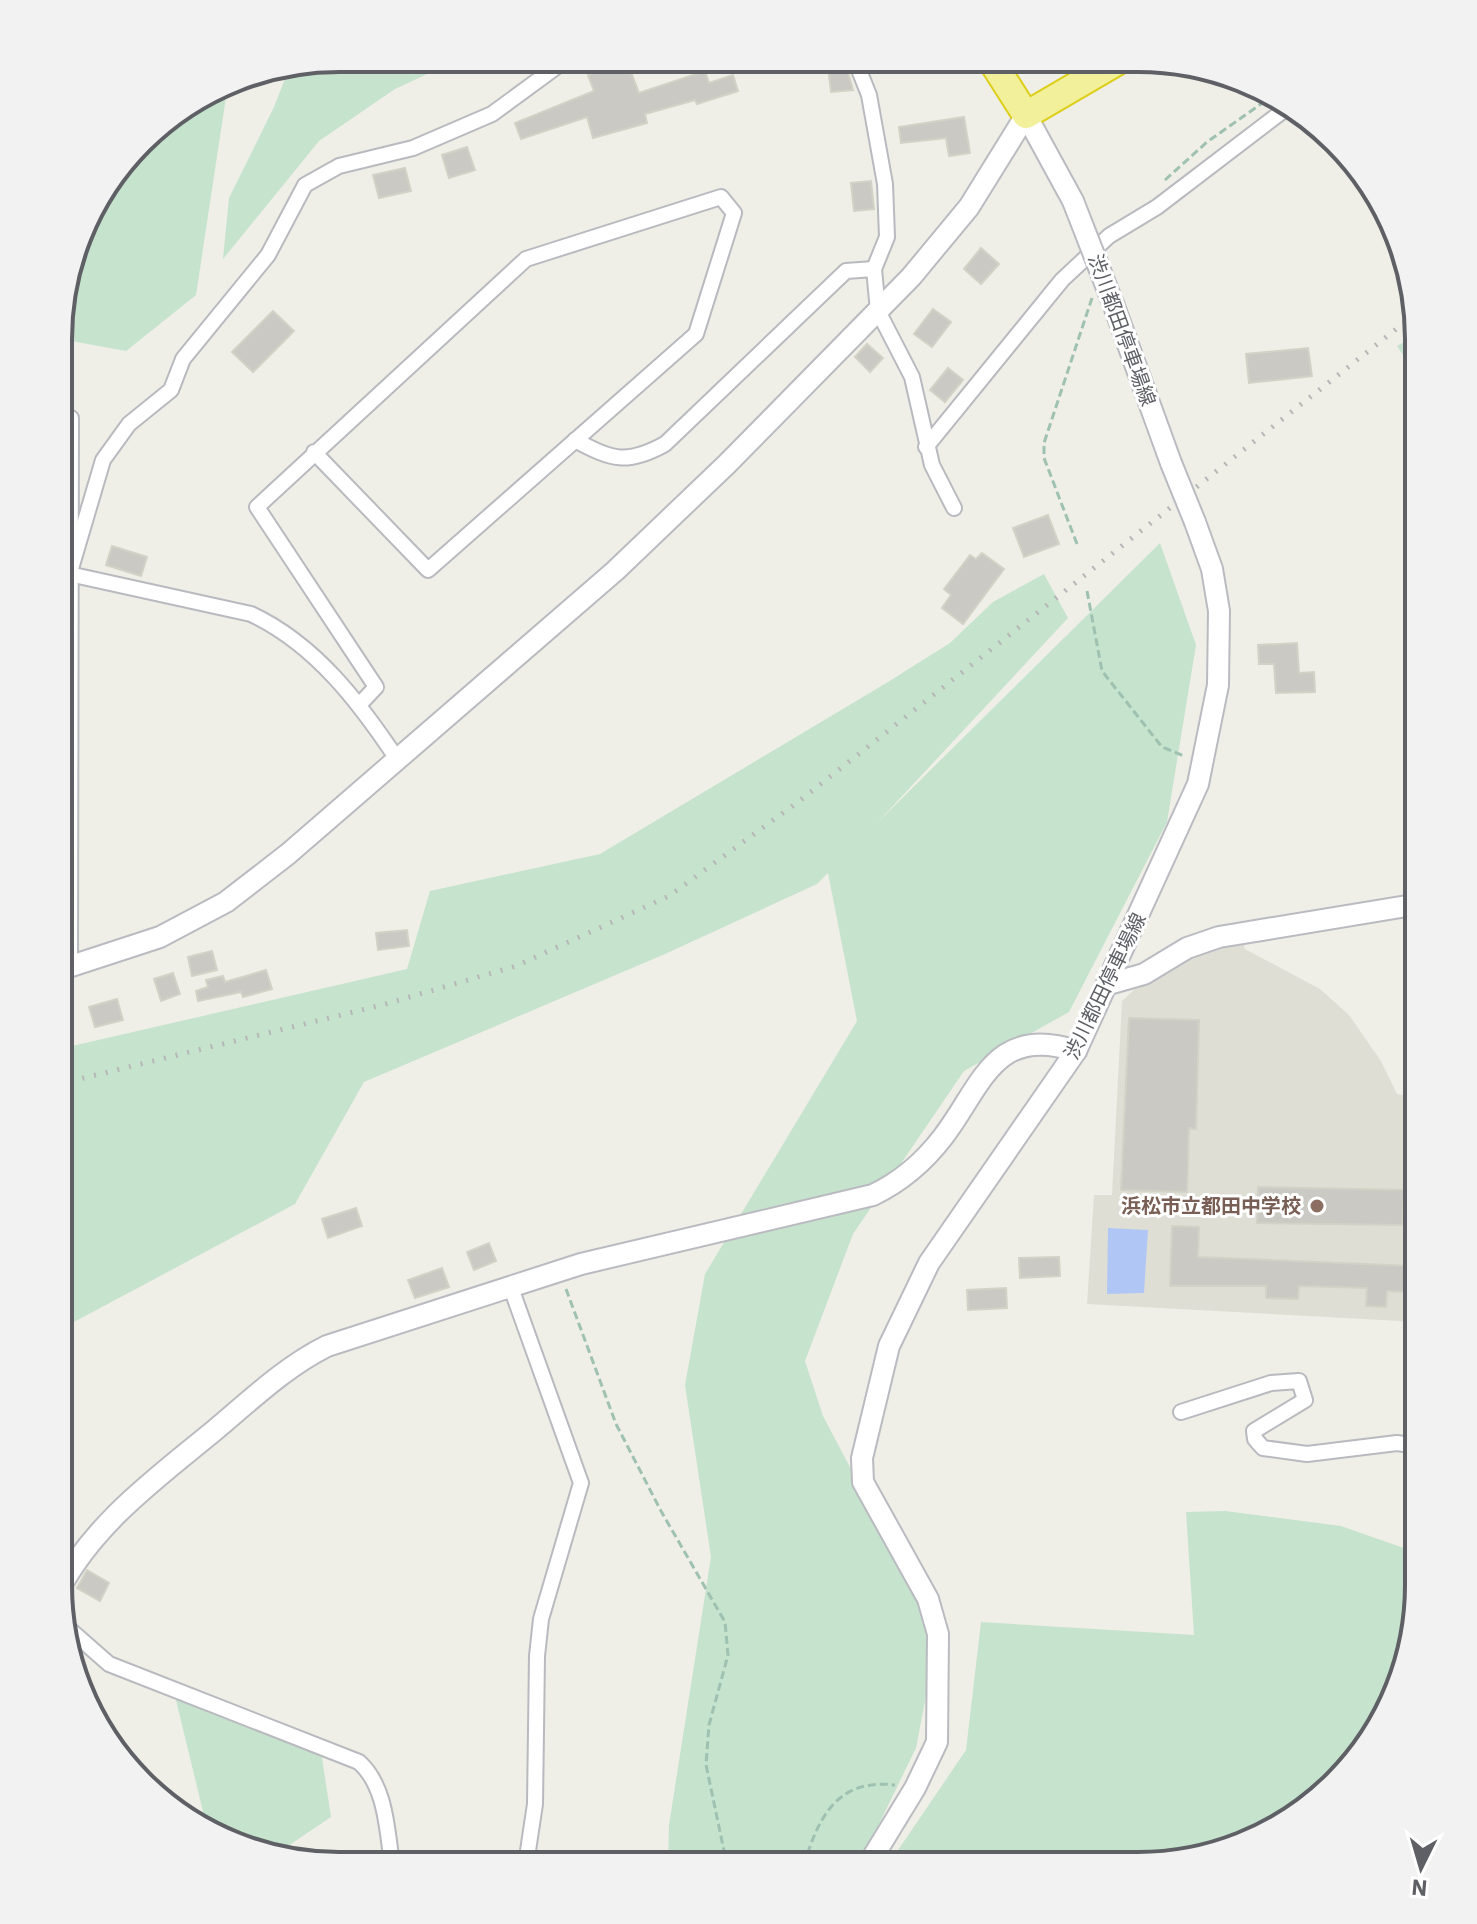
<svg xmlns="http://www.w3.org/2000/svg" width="1477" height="1924" font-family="'IBM Plex Sans','Noto Sans JP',sans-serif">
	<rect width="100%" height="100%" fill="#efefe7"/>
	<path fill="#deded5" d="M1241 934 1245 949 1320 989 1349 1015 1381 1061 1397 1094 1419 1098V1322L1087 1304 1094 1195H1112L1122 1001 1146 979 1174 961Z"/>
	<g fill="#c6e3cd">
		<path d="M339 58H462L395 89 319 141 223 259 229 198 274 107 290 66Z"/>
		<path d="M228 84 196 295 126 351 60 339V302L95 199 154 127Z"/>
		<path d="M1418 334 1419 338V379L1397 346Z"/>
		<path d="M1160 543 1196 645 1167 822 1069 1012 964 1071 853 1234 805 1361 823 1416 938 1634 916 1748 859 1865H668L669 1825 711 1557 685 1385 705 1274 857 1021 828 873 817 884 665 954 364 1082 295 1204 59 1330V1049L407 969 430 891 600 854 888 682 950 643 993 602 1044 574 1068 618 878 822Z"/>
		<path d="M1225 1511 1341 1526 1418 1553V1604L1372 1741 1263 1837 1139 1866 888 1865 966 1750 981 1622 1194 1635 1186 1512Z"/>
		<path d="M174 1692 319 1738 331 1817 276 1854 207 1828Z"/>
	</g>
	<path fill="#b0c7f6" d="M1108 1228 1148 1230 1144 1293 1107 1294Z"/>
	<g fill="#cac9c3" stroke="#d3d2c6" stroke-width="2">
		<path d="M627 62 639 93 705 71 709 83 733 75 738 91 697 104 695 100 645 114 647 123 593 138 587 117 521 139 515 123 594 91 588 75Z"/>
		<path d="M846 65 853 90 831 92 828 67Z"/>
		<path d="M964 117 970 153 949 156 946 138 901 143 899 127Z"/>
		<path d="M467 147 475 170 449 178 442 155Z"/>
		<path d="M405 168 411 191 379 198 373 175Z"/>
		<path d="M871 181 874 209 854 211 851 183Z"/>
		<path d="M981 248 999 264 981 284 964 269Z"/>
		<path d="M933 309 951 322 932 347 914 334Z"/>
		<path d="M273 311 294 331 253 372 232 352Z"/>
		<path d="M867 344 883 358 870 372 855 357Z"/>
		<path d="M1308 348 1312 376 1249 383 1246 354Z"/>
		<path d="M948 368 963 380 945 402 930 390Z"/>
		<path d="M1048 515 1059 544 1024 557 1013 528Z"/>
		<path d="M112 546 147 557 141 576 106 565Z"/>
		<path d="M982 553 1004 569 963 624 942 608 951 595 944 589 970 555 976 559Z"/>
		<path d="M1297 643 1299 673 1314 672 1315 692 1276 693 1274 664H1259L1258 645Z"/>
		<path d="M407 930 409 946 378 950 376 933Z"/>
		<path d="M212 951 217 970 192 976 188 957Z"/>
		<path d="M266 970 272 989 243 997 241 992 198 1001 196 991 208 987 206 980 223 976 225 982Z"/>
		<path d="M173 973 180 994 161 1001 154 979Z"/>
		<path d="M117 999 123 1020 95 1027 89 1007Z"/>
		<path d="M1129 1018 1199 1020 1196 1129 1189 1128 1187 1192 1121 1190Z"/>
		<path d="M1258 1187 1404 1190 1402 1225 1257 1223Z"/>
		<path d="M356 1208 362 1226 328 1238 322 1219Z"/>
		<path d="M1172 1226 1199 1227 1198 1257 1412 1266 1411 1292 1387 1291 1386 1307 1366 1306 1367 1288 1299 1286 1298 1299 1266 1298V1286H1170Z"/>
		<path d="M489 1243 496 1261 474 1270 467 1252Z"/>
		<path d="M1059 1257 1060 1276 1020 1278 1019 1258Z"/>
		<path d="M442 1268 449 1287 415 1298 408 1280Z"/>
		<path d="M1006 1288 1007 1308 968 1310 967 1290Z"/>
		<path d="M87 1570 109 1583 100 1601 77 1588Z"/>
	</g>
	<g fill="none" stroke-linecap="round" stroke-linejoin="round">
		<defs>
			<g id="street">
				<path d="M855 60 869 95 885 184 887 237 874 269 878 311 912 377 932 465 954 508"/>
				<path d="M60 418H71L70 967"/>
				<path d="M575 440C612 460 627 465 665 444L846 271 874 269"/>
				<path d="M926 447 1062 280 1109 236 1157 207 1288 107"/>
				<path d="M314 452 428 570 696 334 734 213 721 197 526 259 257 507 376 687 360 704"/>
				<path d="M60 572 251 614C315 644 359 702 397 759"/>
				<path d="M70 572 103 460 129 424 171 390 183 359 268 255 305 185 339 166 413 148 492 114 567 59"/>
				<path d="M510 1285 581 1483 541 1619 537 1656 535 1804 526 1864"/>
				<path d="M1181 1412 1271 1383 1299 1381 1305 1400 1254 1431 1255 1439 1263 1448 1307 1454 1397 1443 1418 1446"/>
				<path d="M68 1628 109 1664 359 1762C386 1786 387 1830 392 1864"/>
			</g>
			<g id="secondary">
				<path d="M1114 306 1171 463"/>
				<path d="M59 970 160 937 226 902 288 854 615 571 727 464 911 277 969 207 1026 115 1073 201"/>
				<path d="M1109 984 1144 974 1187 948 1219 937 1419 904"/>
				<path d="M59 1590C94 1523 158 1477 215 1430 252 1399 285 1367 327 1346L581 1264 873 1195C902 1181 923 1163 943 1137 982 1086 994 1024 1076 1051"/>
				<path d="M868 1865 915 1788 937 1742 938 1634 928 1599 863 1482 862 1458 889 1346 929 1263 1076 1051 1198 784 1218 685 1219 611 1212 569 1195 522"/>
			</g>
			<path id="highway" d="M991 60 1026 115 1120 60"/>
		</defs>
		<use href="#street" stroke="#b9babf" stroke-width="18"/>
		<use href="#secondary" stroke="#babbc1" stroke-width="24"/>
		<use href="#highway" stroke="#dcce19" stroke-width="30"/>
		<g stroke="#9fc1b1" stroke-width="3" stroke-dasharray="8 4" stroke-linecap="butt">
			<path d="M1165 180 1207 142 1268 99"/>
			<path d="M1077 544 1044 458V443L1092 298"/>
			<path d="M1087 591 1102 671 1162 747 1184 756"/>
			<path d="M566 1289 616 1424 661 1511 725 1622 728 1655 709 1725 706 1765 727 1865"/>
			<path d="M804 1865C818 1818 837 1778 895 1785"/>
		</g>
		<use href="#street" stroke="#fff" stroke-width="14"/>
		<use href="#secondary" stroke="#fff" stroke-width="20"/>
		<use href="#highway" stroke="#f2f09b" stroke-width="26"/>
		<path stroke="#b6b7b7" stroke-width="5" stroke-dasharray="2 10" stroke-linecap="butt" d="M59 1084 382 1005 516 966 669 896 798 802 1414 315"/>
		<defs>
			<g id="secondary-bridge">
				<path d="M1073 201 1114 306"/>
				<path d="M1171 463 1195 522"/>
			</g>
		</defs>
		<use href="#secondary-bridge" stroke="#babbc1" stroke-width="24" stroke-linecap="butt"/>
		<use href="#secondary-bridge" stroke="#fff" stroke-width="20"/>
	</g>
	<circle fill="#8d6e63" stroke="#fff" stroke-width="3" cx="1317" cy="1206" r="8"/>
	<g text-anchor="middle" stroke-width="6" stroke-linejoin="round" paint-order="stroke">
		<g font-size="20" fill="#5e6065" stroke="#fff">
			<text transform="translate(1122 330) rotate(70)" y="7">渋川都田停車場線</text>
			<text transform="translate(1105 986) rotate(-64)" y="7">渋川都田停車場線</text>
		</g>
		<g font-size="20" font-weight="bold" fill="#785e54" stroke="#fff" text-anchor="end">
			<text x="1301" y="1213">浜松市立都田中学校</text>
		</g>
	</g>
	<path d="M0 0H1477V1924H0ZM339 72H1138A267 267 0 0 1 1405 339V1585A267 267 0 0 1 1138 1852H339A267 267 0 0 1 72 1585V339A267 267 0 0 1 339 72Z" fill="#f2f2f3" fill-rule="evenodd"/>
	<path fill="none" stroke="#5e6065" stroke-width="4" d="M339 72H1138A267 267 0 0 1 1405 339V1585A267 267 0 0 1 1138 1852H339A267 267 0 0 1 72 1585V339A267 267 0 0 1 339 72Z"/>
	<g transform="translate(1421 1868) rotate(185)" stroke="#ffffff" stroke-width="6" paint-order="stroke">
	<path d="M0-6L14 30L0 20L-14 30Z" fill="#5e6065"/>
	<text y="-12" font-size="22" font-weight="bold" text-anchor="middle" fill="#5e6065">N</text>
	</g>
</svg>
